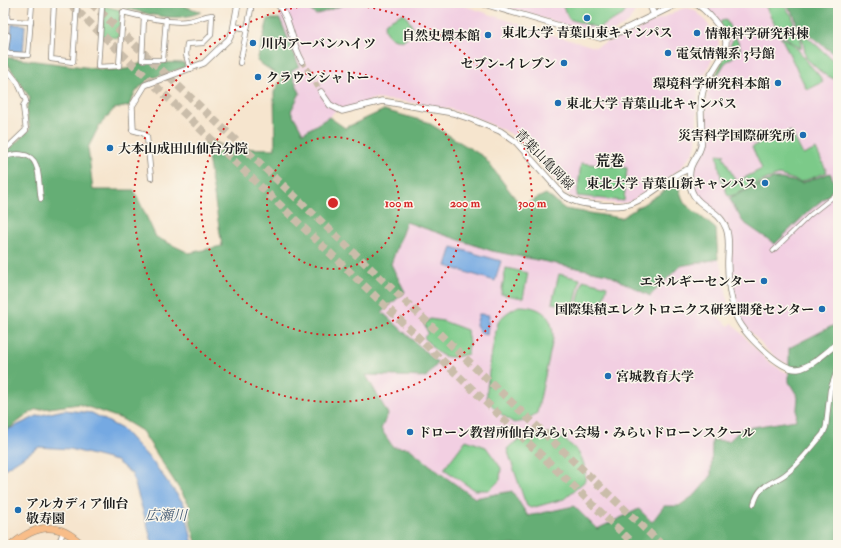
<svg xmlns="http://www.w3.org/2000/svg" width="841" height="548" font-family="'IM FELL Double Pica','Noto Serif JP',serif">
	<rect width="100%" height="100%" fill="#fbf7ec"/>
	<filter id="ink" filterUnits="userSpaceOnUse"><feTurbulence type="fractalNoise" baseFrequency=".025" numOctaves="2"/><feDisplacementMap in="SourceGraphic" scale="8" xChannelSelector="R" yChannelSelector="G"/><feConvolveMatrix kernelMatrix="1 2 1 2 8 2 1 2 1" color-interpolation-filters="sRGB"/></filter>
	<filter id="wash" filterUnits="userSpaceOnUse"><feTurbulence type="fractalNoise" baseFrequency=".012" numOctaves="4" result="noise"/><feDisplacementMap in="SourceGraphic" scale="16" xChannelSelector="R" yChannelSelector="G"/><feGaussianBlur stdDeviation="0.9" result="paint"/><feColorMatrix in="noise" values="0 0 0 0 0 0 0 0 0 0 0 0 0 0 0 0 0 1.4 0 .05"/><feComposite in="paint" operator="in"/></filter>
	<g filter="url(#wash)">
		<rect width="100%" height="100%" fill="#f6e5ce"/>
		<g fill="#f2cfe2">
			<path d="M281 3H302L316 15 348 3H456L549 34 595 47 629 34 681 9 687 8 695 10 704 19 717 37 719 44 698 90 696 144 693 153 679 170 630 202 618 204 573 198 566 193 524 146 510 133 470 115 450 109 401 101 373 99 348 109 339 107 329 117 303 133 291 111 300 93 291 71 299 66 280 19Z"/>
			<path d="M492 3H639L629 22 614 31 605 33H592Z"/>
			<path d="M700 3H785L794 15 797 25 834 54 838 55V323L789 348 790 365 779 360 766 349 740 320 732 280 728 226 702 201 695 192 693 179V171L704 148 707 91 722 64 728 47V41L717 22Z"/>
			<path d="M406 222 492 251 608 274 650 296 680 266 718 259 722 267 728 304 717 316 729 326 732 323 768 362 789 374V382L798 397 796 420 741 429 729 441 711 476 696 494 652 522 639 510 597 529 574 506 528 516 512 491 475 498 441 474 409 448 393 447 381 429 388 414 366 375 425 377 382 312 405 292 391 264Z"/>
		</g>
		<g fill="#7cca89" stroke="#4c7352">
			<path d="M561 3H630L623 15 598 28 569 19Z"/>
			<path d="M764 3H782L792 16 795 27 780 35Z"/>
			<path d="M104 6 120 10 119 38 102 36Z"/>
			<path d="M404 13 414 29 413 33 402 41 390 37 384 28 386 22Z"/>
			<path d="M726 20 740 46V52L725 63 715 80 713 81 733 40 720 25 721 21Z"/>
			<path d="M797 29 801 37V49L783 35Z"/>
			<path d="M801 31 838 65V81L822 73 806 58Z"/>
			<path d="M781 37C793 41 798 50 806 60 812 69 818 72 823 82L807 90Z"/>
			<path d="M791 131 803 155 816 149 827 172 801 182 779 175 767 179 734 195 728 196 721 178 717 154 725 155 723 156 736 182 762 169 752 147 765 140 766 142Z"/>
			<path d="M581 163 627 168 624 201 577 196Z"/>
			<path d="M506 268 528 273 523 298 501 294Z"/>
			<path d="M559 274 580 279 574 308 552 303Z"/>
			<path d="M583 280 607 286 600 314 576 308Z"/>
			<path d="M519 306C541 306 554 316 553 339L537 413 525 421 514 423C506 418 490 407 487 397 485 390 495 331 498 323 501 316 512 309 519 306Z"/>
			<path d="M430 319 443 321 467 330 469 344 468 354C443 361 439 356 424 337L428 333 424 324Z"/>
			<path d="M551 433C574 444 587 455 585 481L564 499 531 508 527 506 524 499 507 449C517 437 536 435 551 433Z"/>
			<path d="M466 440 486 447 501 468 500 480 490 490H474L444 469Z"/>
		</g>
		<g fill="#65ae75" stroke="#406548">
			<path d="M109 3H176L201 12C171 25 139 11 109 3Z"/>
			<path d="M302 3H348L316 15Z"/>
			<path d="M785 3H838V55L834 54 797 25 794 15Z"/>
			<path d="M268 19H280L299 66 291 71 300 93 291 111 303 133 329 117 345 128 384 110 427 122 484 157 521 206 546 194 565 209 621 218 677 183 684 203 716 229 718 259 680 266 650 296 607 274 492 251 406 222 391 264 405 292 382 312 438 363 426 377 366 375 388 414 381 429 393 447 409 448 441 474 475 498 512 491 528 516 574 506 597 529 639 509 652 522 664 506H679L696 494 711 476 712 440 729 441 741 429 796 420 798 397 789 382V348L838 323V545H197L191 525 189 504 142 431 122 419 79 404 34 410 3 433V155L30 129 26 111 30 98 3 57 108 70 127 69 144 62 184 63 185 67C160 76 139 77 129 106L114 109 99 126 88 148 93 190H134L156 237 189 253 222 246 205 138 227 148 275 149 274 92 282 78 257 61Z"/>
			<path d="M830 173 837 188 810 210 775 244 743 222 729 198 772 179H782L802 183Z"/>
		</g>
		<g fill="#75a9e2" stroke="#48627f">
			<path d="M12 24 25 25 23 53 11 52 9 50Z"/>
			<path d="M452 247 501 261 495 281 446 266Z"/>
			<path d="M479 314 489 315 487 335 481 333 476 325Z"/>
			<path d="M64 410 92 413 122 429 152 461 184 504 193 545H153L132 474 116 461 70 449 39 447 3 470V432L37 416Z"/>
		</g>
	</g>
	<g filter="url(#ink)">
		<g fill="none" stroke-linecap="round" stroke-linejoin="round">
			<path stroke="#cabdaa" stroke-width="5.5" stroke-dasharray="5.5 3" stroke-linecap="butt" d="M302 61 321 92"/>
			<g stroke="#cabdaa" stroke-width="8" stroke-dasharray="8 4" stroke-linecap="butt">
				<path d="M69 3 635 545"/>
				<path d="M91 3 662 545"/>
			</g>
			<defs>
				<path id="pedestrian" d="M773 251 810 215 838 193"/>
				<g id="minor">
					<path d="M8 3 7 18 9 21 31 22"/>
					<path d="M54 3 51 59 73 62 77 3"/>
					<path d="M97 3 102 5 98 67 119 66 123 12C138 16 173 24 188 21 197 20 203 16 212 15L211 35 203 43 187 44 186 55 190 69"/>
					<path d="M144 17 142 60H163L166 19"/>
					<path d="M234 26 247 29 251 9"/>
					<path d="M3 33 8 35 6 50 8 54 28 55 32 3"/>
					<path d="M240 63 247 29"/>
					<path d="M3 64 18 83 26 101 23 106 26 130 3 152"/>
					<path d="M133 129 132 130 143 133 147 137 151 178"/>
					<path d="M3 158C13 153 31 151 36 165 40 174 39 189 41 199"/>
					<path d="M754 504C760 482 772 485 787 473 800 463 812 447 823 434L826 427 830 390 838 368"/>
					<path d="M57 545 61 538 63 531"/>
				</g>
				<g id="tertiary">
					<path d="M277 3C291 19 291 43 302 61"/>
					<path d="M481 3 600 38 615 34 679 3"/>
					<path d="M649 3 654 15"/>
					<path d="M694 3C704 7 725 30 726 42 726 56 711 72 705 85 697 103 704 127 701 146 699 155 691 162 690 170 685 210 717 203 726 228 731 240 727 255 728 268 728 276 729 284 730 292 732 300 733 310 737 318 744 333 780 371 798 369 812 367 827 351 838 343"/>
					<path d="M321 92 330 105 342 111 382 101 453 113 471 119 500 131 516 142 563 195C575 203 585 204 598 205 634 209 640 200 669 180 676 175 681 171 690 169"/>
					<path d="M133 129 132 106 145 85 204 63 229 39 233 31 238 3"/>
				</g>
				<path id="primary" d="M12 545C36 524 59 521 82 545"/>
			</defs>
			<use href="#pedestrian" stroke="#898075" stroke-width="5"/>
			<use href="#minor" stroke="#898075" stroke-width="6"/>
			<use href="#tertiary" stroke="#898075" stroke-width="7"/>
			<use href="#primary" stroke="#898075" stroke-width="8"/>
			<use href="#pedestrian" stroke="#fff" stroke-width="3.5"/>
			<use href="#minor" stroke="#fff" stroke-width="4.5"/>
			<use href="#tertiary" stroke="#fff" stroke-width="5.5"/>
			<use href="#primary" stroke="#f8bd89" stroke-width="7"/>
		</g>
	</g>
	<g fill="none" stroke="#d62828" stroke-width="2" stroke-dasharray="2 4">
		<circle cx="333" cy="203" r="66"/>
		<circle cx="333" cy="203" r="132"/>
		<circle cx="333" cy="203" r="199"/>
	</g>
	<g fill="#1f6fb2" stroke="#fbf7ec" stroke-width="1.5">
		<circle cx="587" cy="18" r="4"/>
		<circle cx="697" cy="33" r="4"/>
		<circle cx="488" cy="35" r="4"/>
		<circle cx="253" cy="43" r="4"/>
		<circle cx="668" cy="53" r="4"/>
		<circle cx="564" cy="63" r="4"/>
		<circle cx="258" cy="77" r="4"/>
		<circle cx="778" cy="83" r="4"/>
		<circle cx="558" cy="103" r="4"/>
		<circle cx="803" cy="135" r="4"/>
		<circle cx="110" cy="148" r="4"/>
		<circle cx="765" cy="183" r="4"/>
		<circle cx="764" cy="281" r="4"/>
		<circle cx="822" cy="309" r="4"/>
		<circle cx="608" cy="376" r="4"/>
		<circle cx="410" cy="432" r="4"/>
		<circle cx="18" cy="510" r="4"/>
	</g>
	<g text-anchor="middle" stroke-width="3" stroke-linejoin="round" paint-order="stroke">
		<g font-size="13" font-weight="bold" fill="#1c1c1c" stroke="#fbf7ec" text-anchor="start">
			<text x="587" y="37" text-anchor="middle">東北大学 青葉山東キャンパス</text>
			<text x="705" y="38">情報科学研究科棟</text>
			<text x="480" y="40" text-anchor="end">自然史標本館</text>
			<text x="261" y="48">川内アーバンハイツ</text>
			<text x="676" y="58">電気情報系 3号館</text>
			<text x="556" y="68" text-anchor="end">セブン-イレブン</text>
			<text x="266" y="82">クラウンシャトー</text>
			<text x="770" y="88" text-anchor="end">環境科学研究科本館</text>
			<text x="566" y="108">東北大学 青葉山北キャンパス</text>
			<text x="795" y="140" text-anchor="end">災害科学国際研究所</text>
			<text x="118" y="153">大本山成田山仙台分院</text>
			<text x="757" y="188" text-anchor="end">東北大学 青葉山新キャンパス</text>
			<text x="756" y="286" text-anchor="end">エネルギーセンター</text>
			<text x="814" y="314" text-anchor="end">国際集積エレクトロニクス研究開発センター</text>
			<text x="616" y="381">宮城教育大学</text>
			<text x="418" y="437">ドローン教習所仙台みらい会場・みらいドローンスクール</text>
			<text x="26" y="508">アルカディア仙台<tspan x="26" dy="15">敬寿園</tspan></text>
		</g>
		<g font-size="13" fill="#1c1c1c" stroke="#fbf7ec">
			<text transform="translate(545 159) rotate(46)" y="5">青葉山亀岡線</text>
		</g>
		<g font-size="14" font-style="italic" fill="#445b75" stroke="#fbf7ec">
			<text x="166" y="520">広瀬川</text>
		</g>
		<g font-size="15" font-weight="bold" fill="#1c1c1c" stroke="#fbf7ec">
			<text x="610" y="166">荒巻</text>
		</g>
	</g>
	<circle cx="333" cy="203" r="6" fill="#d62828" stroke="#fbf7ec" stroke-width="2"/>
	<g font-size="12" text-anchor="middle" font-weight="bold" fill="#d62828" stroke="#fbf7ec" stroke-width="3" stroke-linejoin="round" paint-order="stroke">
		<text x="399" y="207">100 m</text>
		<text x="465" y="207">200 m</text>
		<text x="532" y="207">300 m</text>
	</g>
	<rect width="841" height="548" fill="none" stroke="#fbf7ec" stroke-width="16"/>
</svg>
